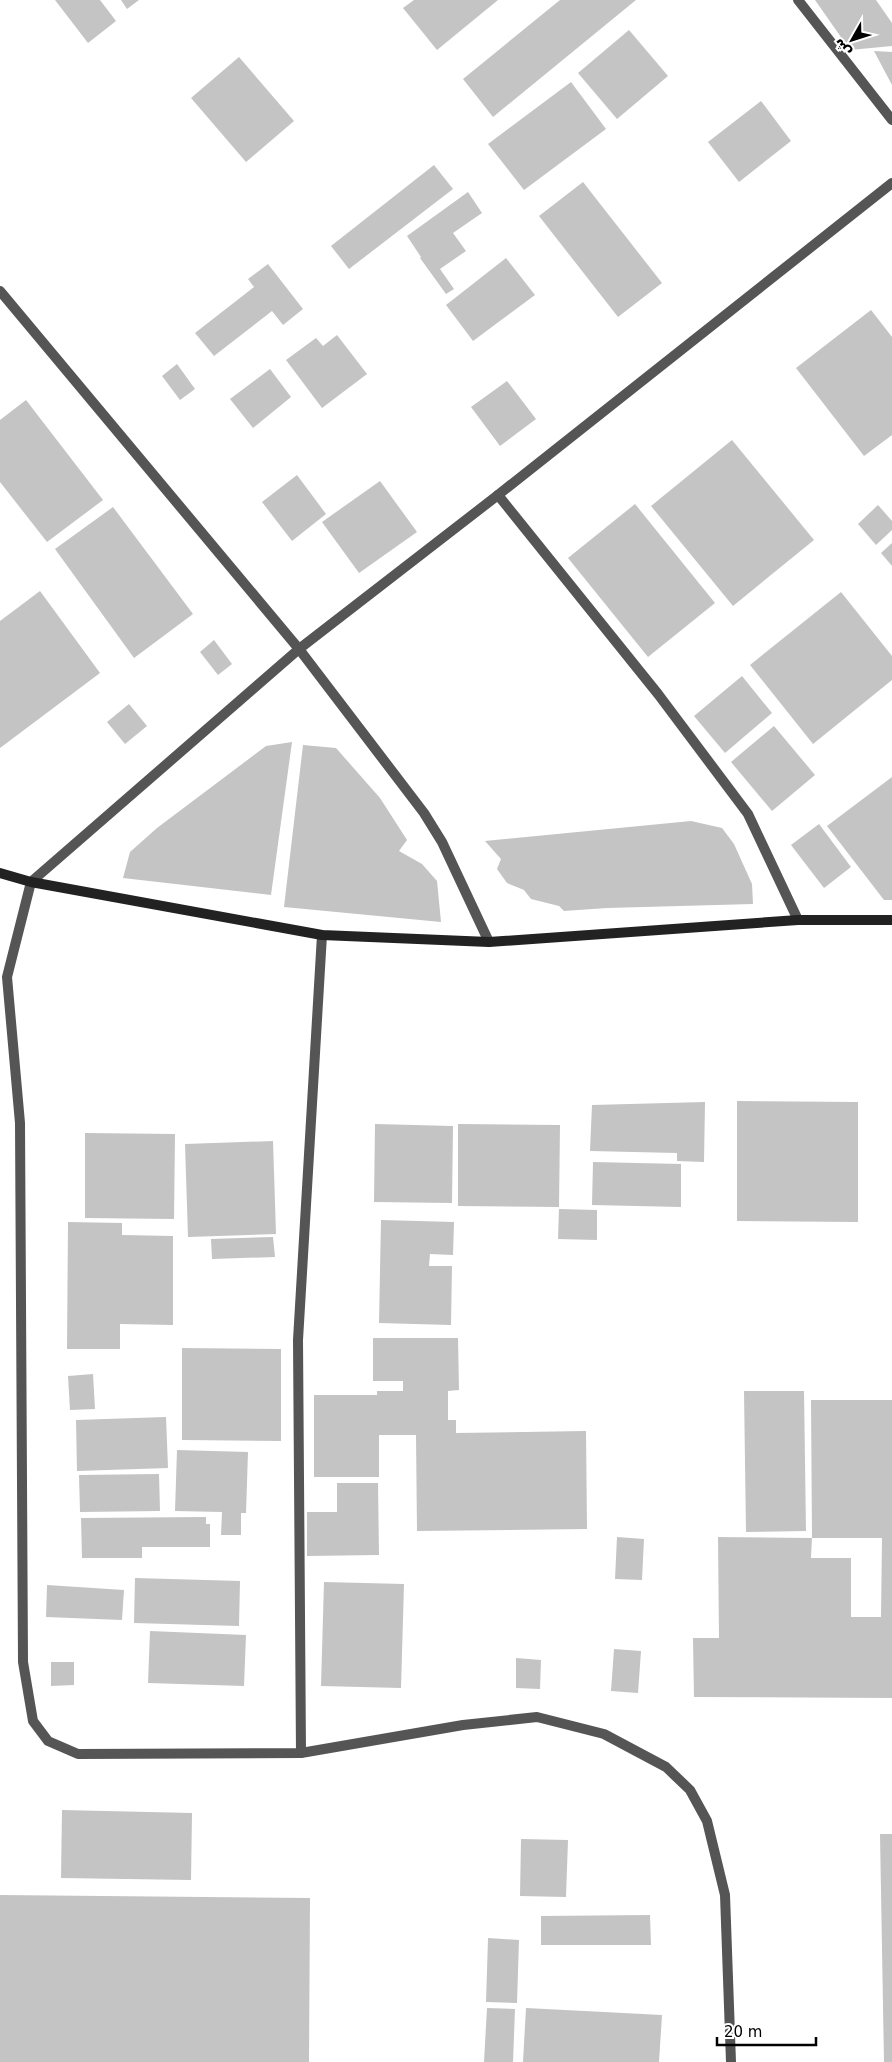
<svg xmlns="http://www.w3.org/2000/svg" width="892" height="2062" font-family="'DejaVu Sans','Noto Naskh Arabic',sans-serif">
	<rect width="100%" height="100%" fill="#fff"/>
	<g fill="#c4c4c4" fill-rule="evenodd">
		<path d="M55 0H100L116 21 88 43Z"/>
		<path d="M121 0H139L127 9Z"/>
		<path d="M414 0H498L437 50 403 8Z"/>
		<path d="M560 0H636L493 117 463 79Z"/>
		<path d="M815 0H876L892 23V46L850 50Z"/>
		<path d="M629 30 668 76 617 119 578 73Z"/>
		<path d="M874 51 892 52V85Z"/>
		<path d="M239 57 294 121 246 162 191 98Z"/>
		<path d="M571 82 606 129 524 190 488 144Z"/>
		<path d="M761 101 791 141 739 182 708 142Z"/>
		<path d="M434 165 453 189 349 269 331 246Z"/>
		<path d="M583 182 662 283 618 317 539 216Z"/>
		<path d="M468 192 482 213 453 233 466 251 440 269 454 289 446 294 420 258 421 257 407 236Z"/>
		<path d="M506 258 535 295 473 341 446 305Z"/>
		<path d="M268 264 303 309 283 325 272 311 214 356 195 333 254 287 248 279Z"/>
		<path d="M871 310 892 337V435L864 456 796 368Z"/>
		<path d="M337 335 367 374 322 408 286 360 316 338 323 346Z"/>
		<path d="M177 364 195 389 180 400 162 376Z"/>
		<path d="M270 369 291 397 253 428 230 399Z"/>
		<path d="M507 381 536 419 500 446 471 407Z"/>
		<path d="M26 400 103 500 47 542 0 482V420Z"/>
		<path d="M732 440 814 540 733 606 651 506Z"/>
		<path d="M297 475 326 514 292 541 262 502Z"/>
		<path d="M380 481 417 532 359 573 322 522Z"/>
		<path d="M635 504 715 603 648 657 568 558Z"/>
		<path d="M878 505 892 521V530L876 545 858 524Z"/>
		<path d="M113 507 193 614 134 658 55 549Z"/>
		<path d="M892 543V566L881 553Z"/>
		<path d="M40 591 100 673 0 748V621Z"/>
		<path d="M841 592 892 656V680L813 744 750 665Z"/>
		<path d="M214 640 232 664 218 675 200 652Z"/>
		<path d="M742 676 772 713 725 753 694 716Z"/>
		<path d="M129 704 147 726 125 744 107 722Z"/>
		<path d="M774 726 815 775 772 811 731 762Z"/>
		<path d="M292 742 271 895 123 878 130 852 157 828 266 746Z"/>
		<path d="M303 745 336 748 380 798 407 840 399 851 422 864 437 881 441 922 284 907Z"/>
		<path d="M892 777V900H884L827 826Z"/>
		<path d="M691 821 722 828 734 844 752 884 753 904 607 908 564 911 559 906 531 899 524 890 507 883 497 869 501 859 485 841Z"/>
		<path d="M819 824 851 867 824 888 791 845Z"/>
		<path d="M737 1101 858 1102V1222L737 1221Z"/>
		<path d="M705 1102 704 1162 677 1161V1153L590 1151 592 1105Z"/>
		<path d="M375 1124 453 1126 452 1203 374 1202Z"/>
		<path d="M458 1124 560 1125 559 1207 458 1206Z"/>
		<path d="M85 1133 175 1134 174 1219 85 1218Z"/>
		<path d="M273 1141 276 1234 188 1237 185 1144Z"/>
		<path d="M593 1162 681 1164V1207L592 1205Z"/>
		<path d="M559 1209 597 1210V1240L558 1239Z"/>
		<path d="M381 1220 454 1222 453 1255 430 1254 429 1266H452L451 1325 379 1323Z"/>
		<path d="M68 1222 122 1223V1235L173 1236V1325L120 1324V1349H67Z"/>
		<path d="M273 1237 275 1257 212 1259 211 1239Z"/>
		<path d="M373 1338H458L459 1390 448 1391V1420H456V1433L586 1431 587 1529 417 1531 416 1435H379V1477H314V1395H377V1391H403V1381H373Z"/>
		<path d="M182 1348 281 1349V1441L182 1440Z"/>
		<path d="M93 1374 95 1409 70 1410 68 1376Z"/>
		<path d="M744 1391H804L806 1531 746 1532Z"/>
		<path d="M811 1400H892V1698L694 1697 693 1638H719L718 1537 812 1538ZM812 1538H882L881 1617H851V1558H811Z"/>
		<path d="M166 1417 168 1468 77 1471 76 1420Z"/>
		<path d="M177 1450 248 1452 246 1513H241V1535H221L222 1512 175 1511Z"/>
		<path d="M159 1474 160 1511 80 1512 79 1475Z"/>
		<path d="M337 1483H378L379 1555 307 1556V1512H337Z"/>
		<path d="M206 1517V1524H210V1547H142V1558H82L81 1518Z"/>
		<path d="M617 1537 644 1539 642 1580 615 1579Z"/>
		<path d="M135 1578 240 1581 239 1626 134 1623Z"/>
		<path d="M324 1582 404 1584 401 1688 321 1686Z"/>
		<path d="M47 1585 124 1590 122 1620 46 1617Z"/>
		<path d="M150 1631 246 1635 244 1686 148 1683Z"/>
		<path d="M614 1649 641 1651 638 1693 611 1691Z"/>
		<path d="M516 1658 541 1660 540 1689 516 1688Z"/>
		<path d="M51 1662H74V1685L51 1686Z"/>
		<path d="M62 1810 192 1813 191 1880 61 1878Z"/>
		<path d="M880 1834H892V2062H884Z"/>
		<path d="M521 1839 568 1840 566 1897 520 1896Z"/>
		<path d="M0 1895 310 1898 309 2062H0Z"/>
		<path d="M650 1915 651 1945H541V1916Z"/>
		<path d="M488 1938 519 1940 517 2003 486 2002Z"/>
		<path d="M487 2008 515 2009 513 2062H484Z"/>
		<path d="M526 2008 662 2015 659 2062H523Z"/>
	</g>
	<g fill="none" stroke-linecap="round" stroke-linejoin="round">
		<g stroke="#555" stroke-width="10">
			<path d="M798 0 892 120"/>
			<path d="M0 291 299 649 424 813 442 842 489 942"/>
			<path d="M498 495 658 694 748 814 798 920"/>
			<path d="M301 1753 298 1340 322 935"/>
			<path d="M731 2062 725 1895 707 1821 690 1790 666 1767 604 1734 537 1717 463 1725 301 1753 78 1754 48 1741 33 1721 23 1662 20 1123 7 977 31 882 299 649 498 495 892 183"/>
		</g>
		<path stroke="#222" stroke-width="10" d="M0 873 31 882 322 935 489 942 798 920H892"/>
	</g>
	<g transform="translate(852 40) rotate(231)" stroke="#ffffff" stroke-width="4" paint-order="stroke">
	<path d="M0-4L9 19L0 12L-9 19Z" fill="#000000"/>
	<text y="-8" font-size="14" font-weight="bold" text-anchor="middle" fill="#000000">ش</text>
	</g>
	<path d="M717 2037v8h99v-8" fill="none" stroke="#000000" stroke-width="2.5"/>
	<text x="724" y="2037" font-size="15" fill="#000000" stroke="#ffffff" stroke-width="4" paint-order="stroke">20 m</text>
</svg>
